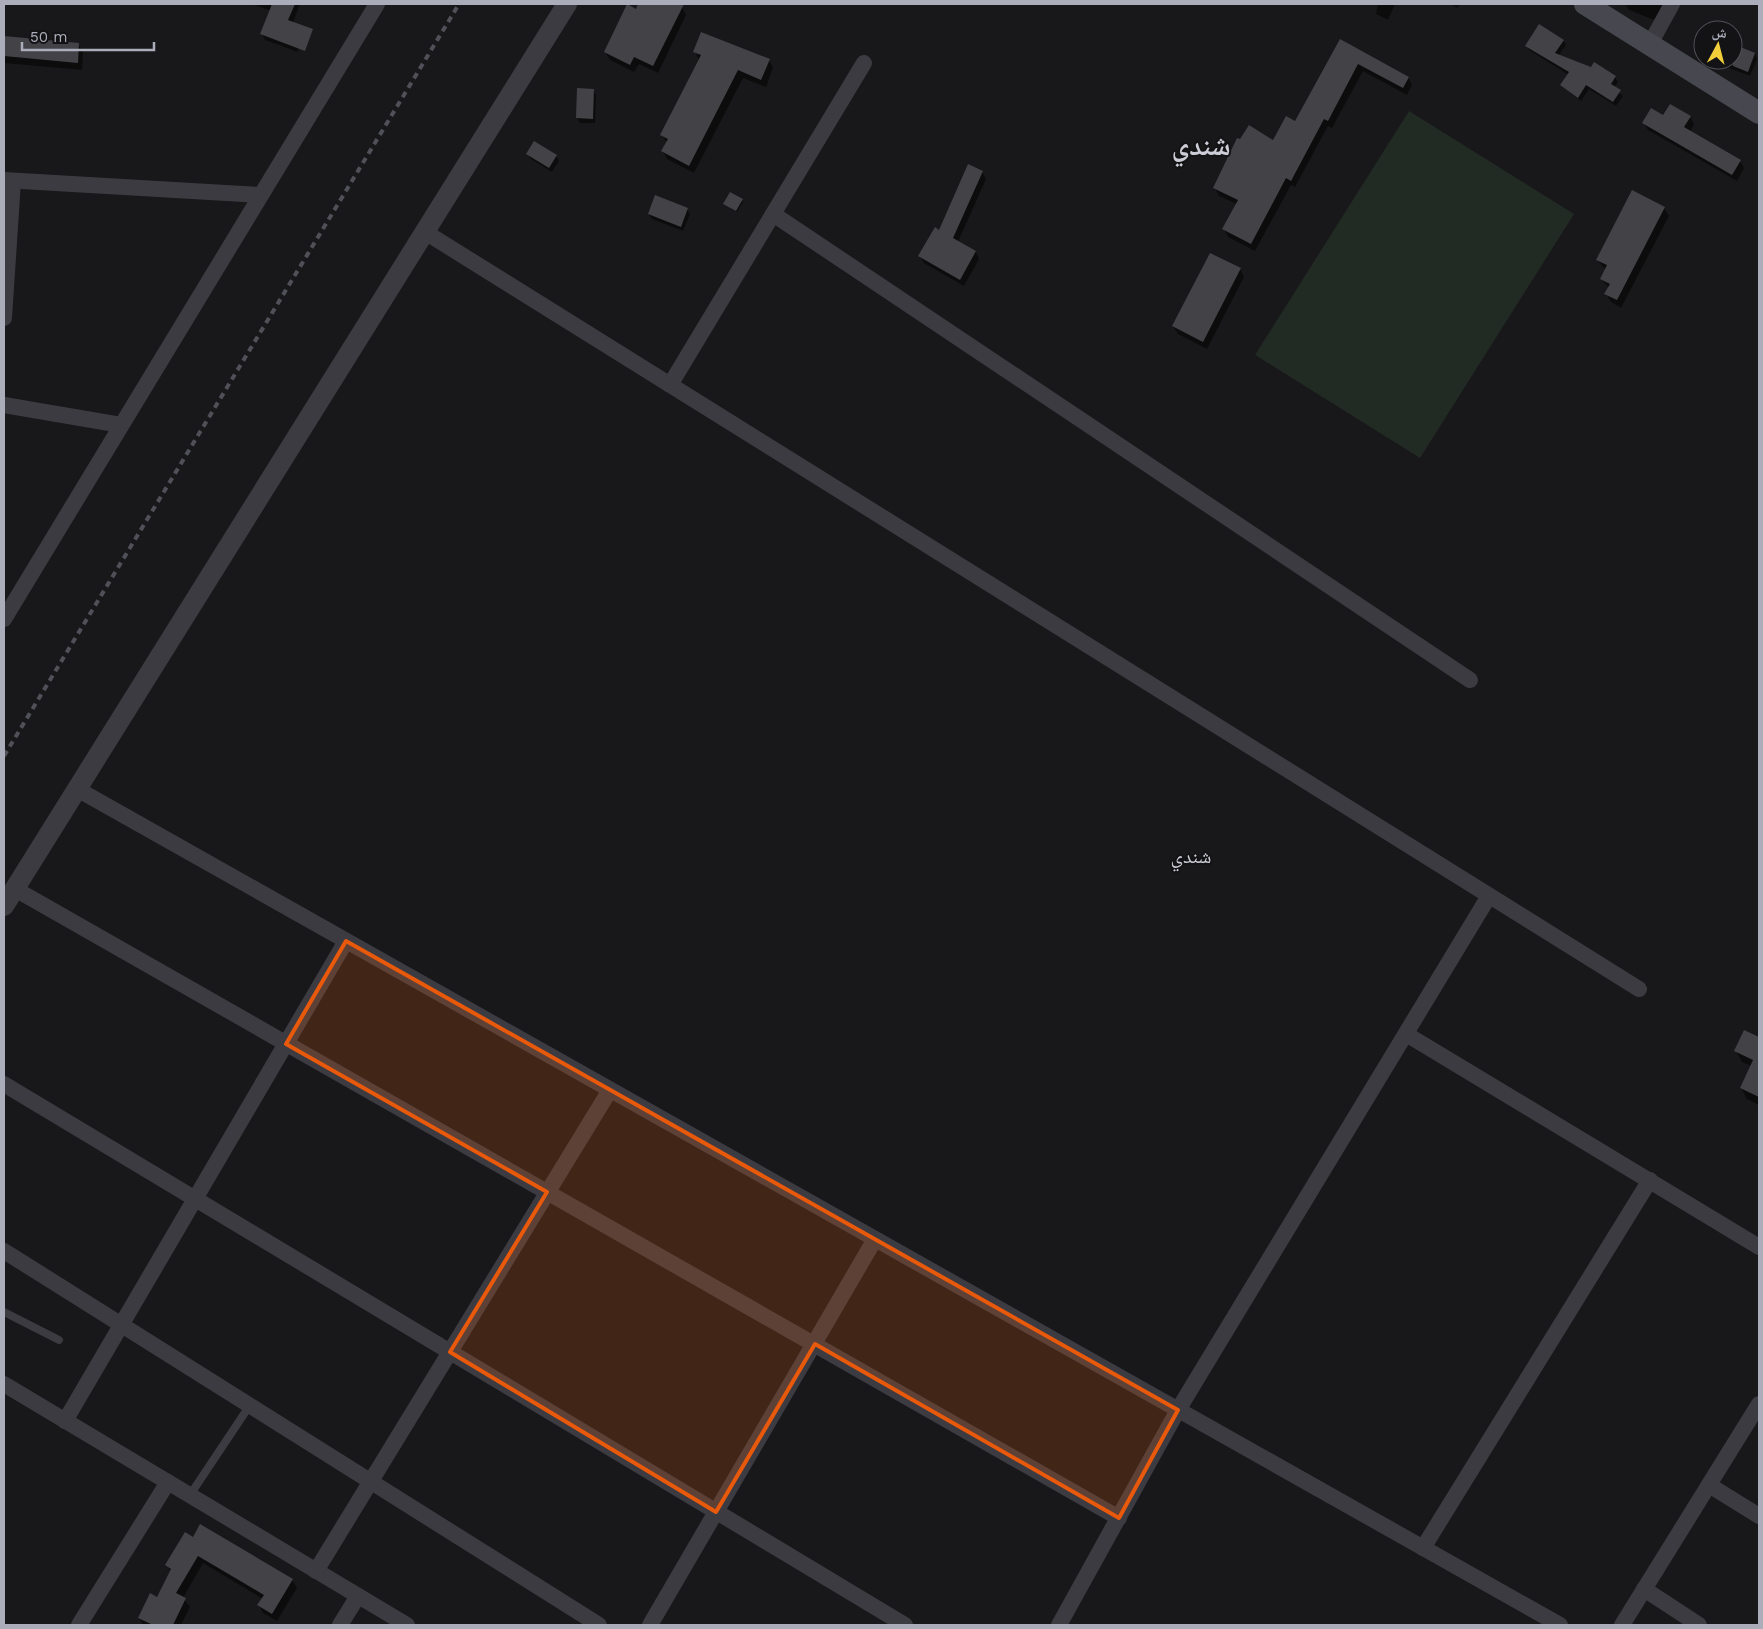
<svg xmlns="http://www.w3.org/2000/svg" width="1763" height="1629" font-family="'Work Sans','Noto Naskh Arabic',sans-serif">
	<rect width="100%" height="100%" fill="#18181a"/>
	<path fill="#222a24" d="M1409 111 1574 214 1420 458 1255 355Z"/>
	<g fill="#0007">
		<path d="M252 4H300L293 23 301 31 298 52 265 40 262 34 271 11Z"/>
		<path d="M640 4H674L682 7 686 15 658 73 639 64 634 72 610 60 605 52Z"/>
		<path d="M1378 4H1395L1388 20 1376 14Z"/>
		<path d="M1450 4H1460L1457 8Z"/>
		<path d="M1625 4H1667L1659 22 1629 10Z"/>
		<path d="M4 37 78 44 83 52 82 70 4 63Z"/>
		<path d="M1563 40 1566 45 1559 55 1592 68 1594 64 1615 77 1618 82 1614 88 1623 96 1616 106 1589 89 1581 101 1561 85 1569 75 1529 50 1527 46Z"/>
		<path d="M1340 41 1408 77 1412 85 1407 95 1363 71 1332 128 1328 126 1295 187 1291 185 1255 251 1228 237 1224 229 1237 204 1219 196 1215 188 1296 122Z"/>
		<path d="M1733 45 1755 54 1757 59 1750 76 1716 63 1715 60H1733Z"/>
		<path d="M695 52 769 60 773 68 766 87 743 78 694 173 667 159 663 151 667 143 662 135 699 60Z"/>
		<path d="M593 90 596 95 595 123H580L577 118Z"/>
		<path d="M1664 117H1690L1694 124 1690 132 1740 161 1744 168 1737 181 1648 130 1644 123Z"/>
		<path d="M528 154 556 156 559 161 552 172 531 159Z"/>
		<path d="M982 172 986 179 958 242 976 252 979 259 964 286 924 263 920 256Z"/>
		<path d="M742 200 743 202 737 212 725 204Z"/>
		<path d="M1664 208 1669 216 1621 308 1611 302 1606 294 1609 288 1601 279 1606 270 1597 260Z"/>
		<path d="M687 209 690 214 683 231 652 219 649 214Z"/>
		<path d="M1240 269 1244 277 1207 349 1178 334 1173 326Z"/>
		<path d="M1745 1032 1759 1039V1105L1747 1099 1741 1088 1751 1066 1742 1062 1736 1051Z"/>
		<path d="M185 1534 292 1580 297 1588 277 1621 263 1613 259 1605 263 1599 203 1563 183 1598 190 1607 181 1625H141L142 1623 139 1618 158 1598 171 1572 167 1565Z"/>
	</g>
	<g fill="#434247">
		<path d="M272 4H295L288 20 313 29 305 51 260 34Z"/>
		<path d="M627 4 636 9 638 4H684L653 66 634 57 630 65 604 52Z"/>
		<path d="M1539 24 1564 40 1555 53 1591 67 1594 62 1616 76 1611 84 1621 90 1613 102 1586 85 1578 98 1560 85 1569 72 1525 46Z"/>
		<path d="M701 32 770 59 761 80 738 70 689 166 661 151 668 139 660 135 701 55 693 52Z"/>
		<path d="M4 36 79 43 78 63 4 56Z"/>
		<path d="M1340 39 1409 77 1403 88 1358 64 1328 121 1324 119 1291 181 1286 178 1251 244 1222 229 1238 200 1213 188 1237 138 1240 139 1249 125 1273 140 1286 116 1295 121Z"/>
		<path d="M1733 44 1755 53 1748 72 1733 66Z"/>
		<path d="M577 88 594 89 593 119 576 118Z"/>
		<path d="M1670 104 1691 116 1684 127 1741 160 1732 175 1642 123 1651 108 1663 115Z"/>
		<path d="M534 141 557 155 549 168 526 154Z"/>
		<path d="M968 164 983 171 953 238 976 251 960 280 918 256 935 227 939 230Z"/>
		<path d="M1632 190 1665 207 1617 300 1604 294 1610 284 1600 279 1607 265 1596 260Z"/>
		<path d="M730 192 743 199 736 211 723 204Z"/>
		<path d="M655 195 688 208 681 227 648 214Z"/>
		<path d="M1210 253 1241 268 1203 342 1172 326Z"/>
		<path d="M1744 1030 1759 1037V1097L1740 1088 1753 1060 1734 1051Z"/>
		<path d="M200 1524 293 1579 272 1614 257 1605 264 1595 198 1556 176 1593 186 1598 173 1625H153L138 1618 150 1593 157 1597 171 1569 165 1565 185 1532 193 1537Z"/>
	</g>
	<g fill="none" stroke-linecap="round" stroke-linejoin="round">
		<g stroke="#3b3b41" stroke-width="8">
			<path d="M4 1312 59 1340"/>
			<path d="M190 1495 250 1405"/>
		</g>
		<g stroke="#3b3b41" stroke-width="16">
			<path d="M1650 44 1672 4"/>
			<path d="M4 180 260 195"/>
			<path d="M773 214 1470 680"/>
			<path d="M425 232 1639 989"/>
			<path d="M4 318 13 181"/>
			<path d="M670 385 864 63"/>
			<path d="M4 405 121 425"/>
			<path d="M4 619 377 4"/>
			<path d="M77 789 1560 1625"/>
			<path d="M15 889 1119 1518"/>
			<path d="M1406 1034 1759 1247"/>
			<path d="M4 1084 905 1625"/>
			<path d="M4 1251 599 1625"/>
			<path d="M4 1384 407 1625"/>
			<path d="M65 1421 346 941"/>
			<path d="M1709 1485 1759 1516"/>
			<path d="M1423 1548 1650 1180"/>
			<path d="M316 1571 610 1090"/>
			<path d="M1644 1589 1699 1625"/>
			<path d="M79 1625 168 1482"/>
			<path d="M340 1625 358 1596"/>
			<path d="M650 1625 875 1239"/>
			<path d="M1059 1625 1178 1410 1489 896"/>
			<path d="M1622 1625 1759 1404"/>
		</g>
		<path stroke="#3b3b41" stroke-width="20" d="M4 906 567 4"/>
		<path stroke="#47484f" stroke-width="22" d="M1585 4 1759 113"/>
		<path stroke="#505158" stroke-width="4" stroke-dasharray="6 5" stroke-linecap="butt" d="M4 756 459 4"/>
	</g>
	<path fill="#e8590c" fill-opacity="0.2" stroke="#e8590c" stroke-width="4" stroke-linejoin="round" d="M346 941 1178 1410 1119 1518 815 1344 716 1512 450 1352 547 1192 286 1044Z"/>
	<g text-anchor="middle" stroke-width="4" stroke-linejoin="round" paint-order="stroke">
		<g font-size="20" fill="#cccdd6" stroke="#131315">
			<text x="1191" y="863">شندي</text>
		</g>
		<g font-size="28" font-weight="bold" fill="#cccdd6" stroke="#131315">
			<text x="1201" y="155">شندي</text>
		</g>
	</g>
	<rect width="1763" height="1629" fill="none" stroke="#abadba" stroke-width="10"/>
	<g transform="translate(1718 45) rotate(7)"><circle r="24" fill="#131315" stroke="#505157"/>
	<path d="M0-4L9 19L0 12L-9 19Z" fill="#f0cf3b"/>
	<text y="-8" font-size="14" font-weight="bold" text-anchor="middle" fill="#abadba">ش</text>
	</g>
	<path d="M22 42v8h132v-8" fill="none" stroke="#abadba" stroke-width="2.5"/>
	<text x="30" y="42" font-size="15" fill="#abadba" stroke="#131315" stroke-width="4" paint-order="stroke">50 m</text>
</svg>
